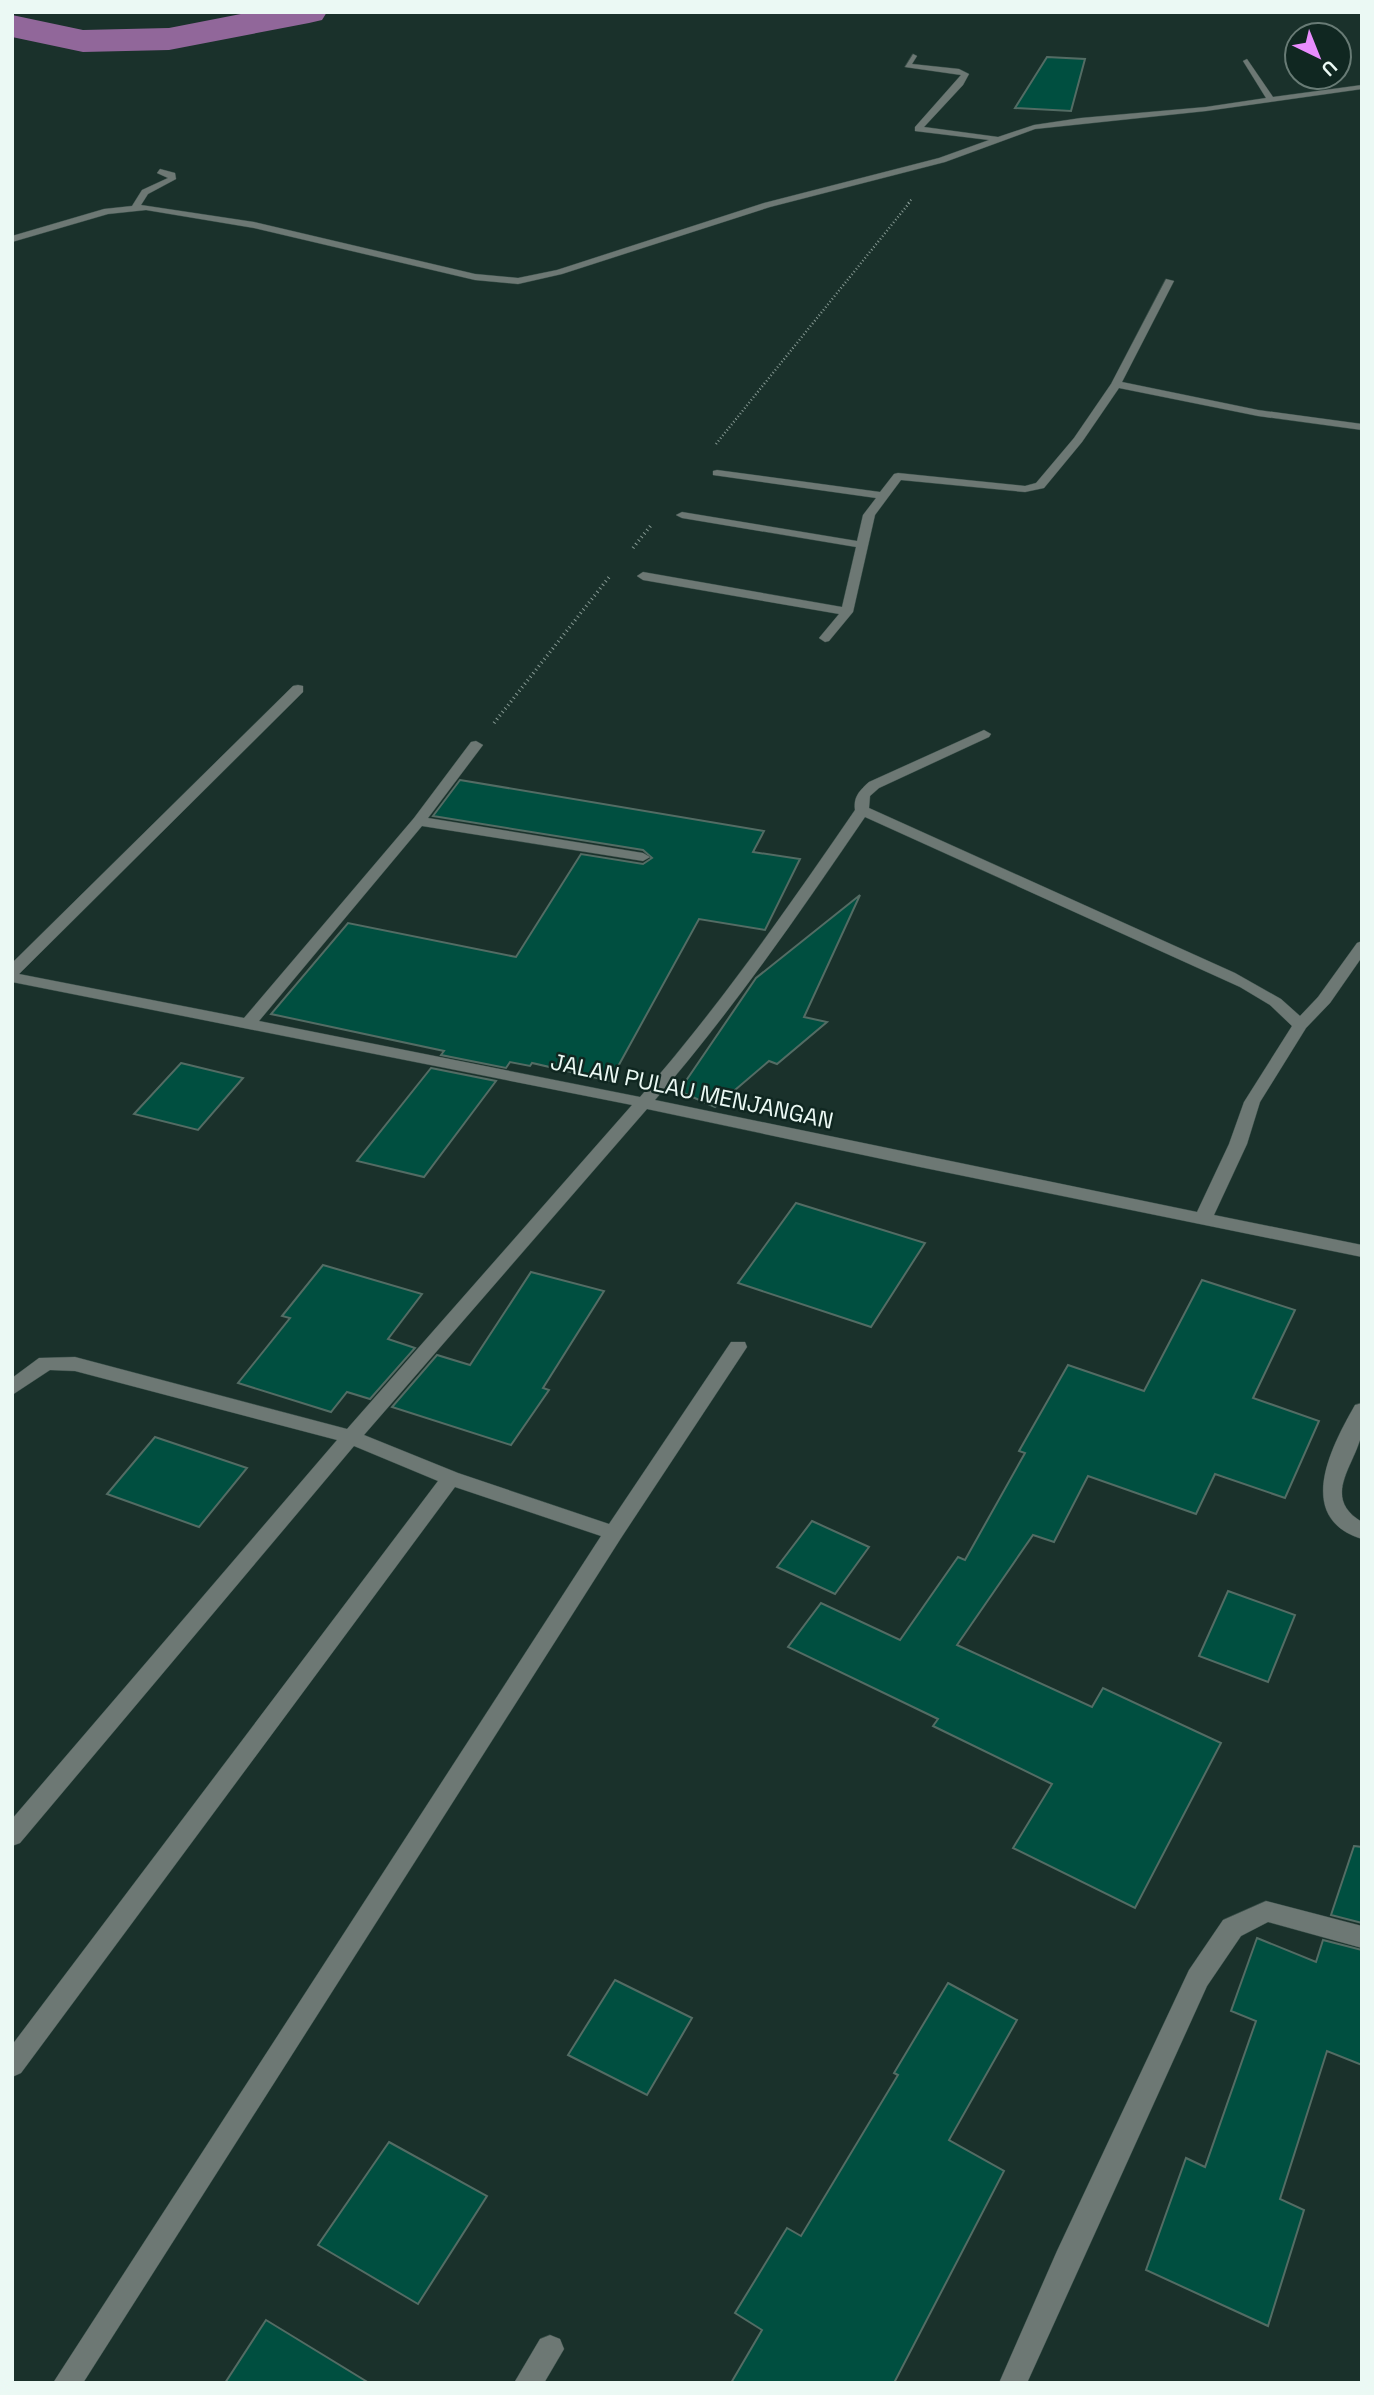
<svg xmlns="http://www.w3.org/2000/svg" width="1374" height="2395" font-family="'Space Grotesk',sans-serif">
	<rect width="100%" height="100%" fill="#1a312b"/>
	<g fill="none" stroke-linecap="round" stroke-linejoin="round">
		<path fill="#91679a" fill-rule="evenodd" d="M251 12H327L322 20 309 23 169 50 83 52 12 37V15L83 30 169 28Z"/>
	</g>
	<g fill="#004f40" stroke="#536c64" stroke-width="2">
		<path d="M1047 57 1085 59 1071 111 1015 108Z"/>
		<path d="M460 780 764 831 753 852 800 859 765 930 699 919 610 1081 532 1063 530 1066 510 1062 506 1068 441 1055 444 1051 271 1014 348 923 516 957 581 854 643 864 652 858 643 850 433 816Z"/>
		<path d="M860 895 804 1017 827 1022 777 1064 769 1061 715 1107 679 1091 756 978Z"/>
		<path d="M181 1063 243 1078 198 1130 134 1114Z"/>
		<path d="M431 1068 496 1081 424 1177 357 1161Z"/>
		<path d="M796 1203 925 1243 871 1327 738 1283Z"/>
		<path d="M323 1265 422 1294 388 1339 415 1348 370 1399 347 1392 331 1412 238 1383 290 1318 282 1316Z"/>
		<path d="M531 1272 604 1291 543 1388 549 1390 511 1445 392 1407 437 1355 470 1365Z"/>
		<path d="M1202 1280 1295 1310 1253 1398 1319 1421 1285 1498 1215 1474 1196 1514 1088 1476 1054 1542 1033 1535 957 1645 1092 1707 1103 1688 1221 1743 1135 1908 1013 1848 1052 1784 933 1726 938 1719 788 1647 821 1603 900 1640 958 1557 965 1560 1025 1453 1019 1451 1068 1365 1144 1391Z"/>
		<path d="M155 1437 247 1468 199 1527 107 1494Z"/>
		<path d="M812 1521 869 1547 835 1594 777 1567Z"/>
		<path d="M1228 1591 1295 1615 1268 1682 1199 1656Z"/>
		<path d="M1354 1846 1362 1847V1923L1331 1915Z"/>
		<path d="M1257 1938 1316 1962 1323 1940 1362 1950V2065L1327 2051 1280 2199 1304 2210 1268 2326 1146 2270 1186 2158 1205 2167 1256 2021 1231 2011Z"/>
		<path d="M615 1980 692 2018 647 2095 568 2055Z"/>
		<path d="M948 1983 1017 2020 949 2140 1004 2171 894 2383H731L762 2330 735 2313 787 2228 801 2236 898 2075 894 2073Z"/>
		<path d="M389 2142 487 2196 418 2304 318 2245Z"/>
		<path d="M266 2320 369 2383H225Z"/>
	</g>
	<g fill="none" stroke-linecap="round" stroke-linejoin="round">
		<defs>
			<g id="minor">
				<path d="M913 54 917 56 912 64 959 69 969 74 963 85 924 127 998 137 1034 125 1081 118 1206 107 1266 98 1243 61 1247 59 1273 97 1362 85V89L1206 111 1035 129 945 162 770 207 562 274 518 284 475 280 254 228 146 210 108 214 12 242V236L104 209 132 206 142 190 168 178 157 173 160 169 175 173 176 179 148 194 141 205 254 222 475 274 518 278 557 270 764 203 939 158 989 140 915 131V127L961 75 905 67Z"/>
				<path d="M1166 279 1174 281 1122 382 1258 410 1362 424V430L1258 416 1119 388 1082 442 1044 488 1025 492 901 480 875 515 853 612 829 641 825 642 819 638 839 614 643 580 637 576 643 572 842 607 856 547 682 518 676 515 682 512 857 541 863 515 876 498 713 475V471L717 470 880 492 894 474 898 473 1025 486 1036 483 1074 438 1111 384Z"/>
				<path d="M298 685 303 686V692L19 974 244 1018 414 818 471 742 476 741 483 745 428 818 643 853 650 857 643 861 422 826 259 1021 640 1097C719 1007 787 909 855 810 853 797 860 790 869 782L984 730 991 734 989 737 879 788 870 796 869 808 1235 973 1281 999 1300 1016 1318 997 1357 943 1362 941V957L1330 1003 1306 1028 1260 1102 1247 1144 1214 1215 1362 1245V1257L920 1167 647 1109 364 1435 458 1473 609 1524 731 1342H745L747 1347 621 1538 83 2383H53L601 1536 455 1487 21 2073 12 2077V2045L438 1481 354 1446 20 1843 12 1846V1819L337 1440 75 1371 50 1370 12 1395V1378L39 1358 75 1357 347 1429 632 1105 12 982V963L293 686ZM865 817 1240 987 1270 1005 1292 1026 1244 1102 1229 1144 1197 1212 655 1100C732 1011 799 914 865 817Z"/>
				<path d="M1362 1403C1362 1412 1363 1423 1362 1432 1356 1465 1320 1497 1362 1522V1539C1294 1518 1331 1447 1355 1405Z"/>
				<path d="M1266 1901 1362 1926V1948L1268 1922 1241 1936 1207 1986 1027 2383H999L1057 2251 1189 1970 1223 1920Z"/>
				<path d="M550 2335 560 2339 564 2349 544 2383H514L540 2339Z"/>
			</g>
		</defs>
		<use href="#minor" stroke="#374d47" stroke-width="1"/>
		<path stroke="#879a94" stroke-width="2" stroke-dasharray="1 2.5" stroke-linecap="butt" d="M908 203 912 199"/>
		<path stroke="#879a94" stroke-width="2.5" stroke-dasharray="1 2.5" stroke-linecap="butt" d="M716 444 910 202"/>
		<g stroke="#879a94" stroke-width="3.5" stroke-dasharray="1 3.5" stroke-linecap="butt">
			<path d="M633 548 652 524"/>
			<path d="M494 723 610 576"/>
		</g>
		<use href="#minor" fill="#6d7874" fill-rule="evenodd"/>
	</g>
	<g text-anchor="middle" stroke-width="5" stroke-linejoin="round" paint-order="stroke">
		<g font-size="23" fill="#ebf9f4" stroke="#102721">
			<text transform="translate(692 1091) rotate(12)" y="8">JALAN PULAU MENJANGAN</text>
		</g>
	</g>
	<rect width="1374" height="2395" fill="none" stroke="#ebf9f4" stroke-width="28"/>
	<g transform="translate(1318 56) rotate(137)"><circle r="33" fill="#102721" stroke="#687b75" stroke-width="2"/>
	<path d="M0-5L12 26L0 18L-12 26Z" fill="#e98dfe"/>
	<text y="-10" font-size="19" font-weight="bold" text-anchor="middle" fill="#ebf9f4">U</text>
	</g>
</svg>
